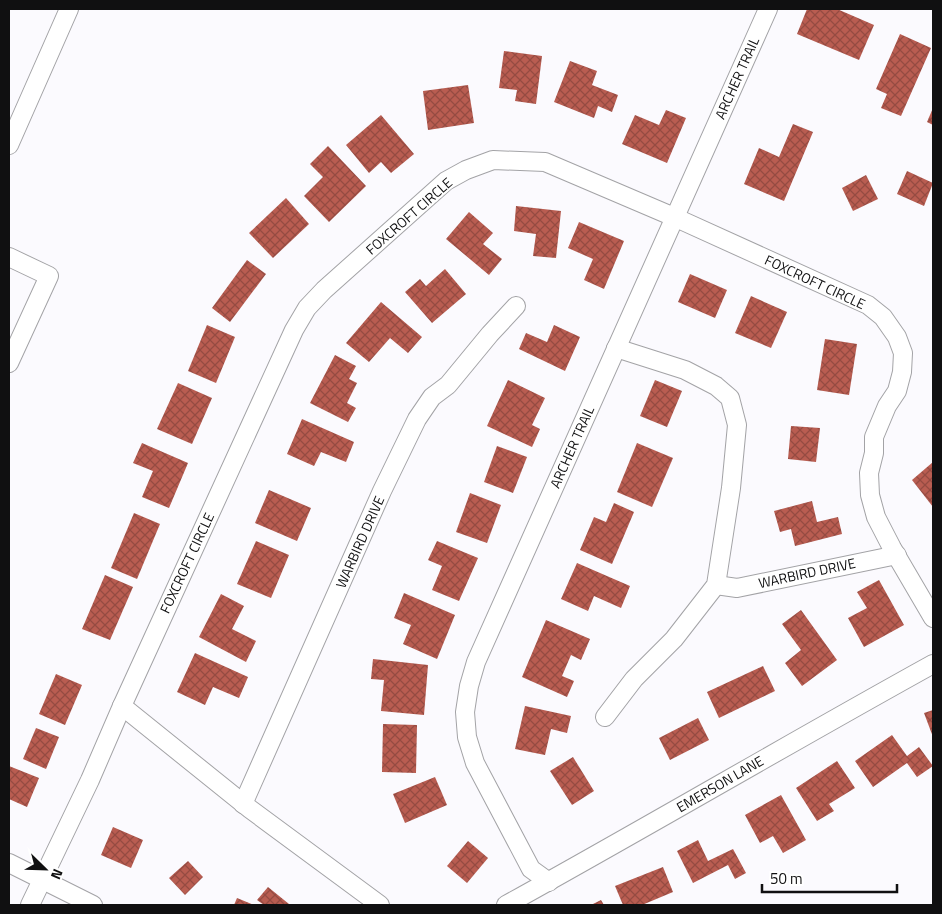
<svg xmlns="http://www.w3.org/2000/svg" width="942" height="914" font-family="'Titillium Web',sans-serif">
	<defs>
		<pattern id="building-cross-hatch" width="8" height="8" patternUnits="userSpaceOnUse" patternTransform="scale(1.25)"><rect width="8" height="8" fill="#b95d51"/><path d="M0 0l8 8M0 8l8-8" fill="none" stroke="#954b42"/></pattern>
	</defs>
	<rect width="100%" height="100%" fill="#fbfafe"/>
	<g fill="url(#building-cross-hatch)">
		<path d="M807 9H837L874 25 859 60 797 34Z"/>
		<path d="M900 34 931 48 901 116 881 108 887 94 876 89Z"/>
		<path d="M504 51 542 56 536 104 515 101 517 90 499 88Z"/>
		<path d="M570 61 597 71 592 85 618 95 612 112 598 106 594 118 554 102Z"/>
		<path d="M468 85 474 123 428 130 423 91Z"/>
		<path d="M933 108V125L927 122Z"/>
		<path d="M666 110 686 118 667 163 622 144 635 115 659 125Z"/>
		<path d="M381 115 414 154 391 173 381 162 369 173 346 145Z"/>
		<path d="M793 124 813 132 784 201 744 184 759 148 779 157Z"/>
		<path d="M328 146 366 186 329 222 304 196 323 177 310 164Z"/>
		<path d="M907 171 933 183 924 206 897 194Z"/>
		<path d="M866 175 878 199 853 211 842 188Z"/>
		<path d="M286 198 309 224 273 258 249 233Z"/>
		<path d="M516 206 561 211 556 258 533 256 536 234 514 231Z"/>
		<path d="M469 212 493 233 483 244 502 259 489 275 446 239Z"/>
		<path d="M579 222 624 241 604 289 584 280 593 259 568 248Z"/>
		<path d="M247 260 266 274 230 322 212 308Z"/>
		<path d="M445 269 466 294 432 323 405 292 420 279 426 286Z"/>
		<path d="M690 274 727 290 715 318 678 302Z"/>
		<path d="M751 296 787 312 771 348 735 333Z"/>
		<path d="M381 302 422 337 408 353 390 338 369 362 346 343Z"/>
		<path d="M207 325 235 337 216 383 188 371Z"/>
		<path d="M554 325 580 337 565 371 519 349 526 333 547 342Z"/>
		<path d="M825 339 857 344 849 395 817 390Z"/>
		<path d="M335 355 356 366 349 379 357 383 347 403 356 408 348 422 310 403Z"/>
		<path d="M508 380 545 398 532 425 540 429 532 447 487 426Z"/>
		<path d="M655 380 682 391 667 427 640 416Z"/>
		<path d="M178 383 212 398 192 444 157 429Z"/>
		<path d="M302 419 354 442 346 462 321 452 314 466 287 454Z"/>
		<path d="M791 426 820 428 816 462 788 459Z"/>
		<path d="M142 443 188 463 169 508 142 497 153 471 133 463Z"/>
		<path d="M637 443 673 458 652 507 617 492Z"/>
		<path d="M497 446 527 457 513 493 484 482Z"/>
		<path d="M933 462V507L912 480Z"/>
		<path d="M269 490 311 508 297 541 255 523Z"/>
		<path d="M470 493 501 505 487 543 456 532Z"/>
		<path d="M812 501 817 522 838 517 842 534 795 546 791 529 780 532 774 511Z"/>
		<path d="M614 503 634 512 612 564 580 550 594 517 606 522Z"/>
		<path d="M134 513 160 524 137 579 111 568Z"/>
		<path d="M256 541 289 555 271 598 237 584Z"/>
		<path d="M437 541 478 558 459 601 432 590 442 566 428 560Z"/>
		<path d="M577 563 630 586 621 608 594 596 588 611 561 599Z"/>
		<path d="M105 575 133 587 110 640 82 629Z"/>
		<path d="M879 580 904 625 864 647 848 618 867 608 857 592Z"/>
		<path d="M404 593 455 615 437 659 403 644 411 625 394 618Z"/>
		<path d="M221 594 244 606 232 629 256 641 246 662 199 637Z"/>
		<path d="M801 610 837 660 802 686 785 663 801 650 782 624Z"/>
		<path d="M546 620 590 639 581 660 571 655 562 676 574 681 567 697 522 677Z"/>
		<path d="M195 653 248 677 239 698 213 687 205 705 177 692Z"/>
		<path d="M373 659 428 665 424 715 381 711 384 680 371 679Z"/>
		<path d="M763 666 775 691 719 718 707 692Z"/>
		<path d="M56 674 82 685 65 725 39 714Z"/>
		<path d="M525 706 571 716 567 733 551 729 545 755 515 749Z"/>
		<path d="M933 710V737L924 713Z"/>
		<path d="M698 718 709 740 670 760 659 738Z"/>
		<path d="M383 724 417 725 416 773 382 772Z"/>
		<path d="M36 728 59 737 46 769 23 759Z"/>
		<path d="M892 735 907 756 919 747 933 766 917 777 907 763 873 787 855 761Z"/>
		<path d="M573 757 594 791 572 805 550 771Z"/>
		<path d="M837 761 855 788 829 804 834 811 817 821 796 788Z"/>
		<path d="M9 766 39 778 27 807 9 799Z"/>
		<path d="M435 777 447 805 405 823 393 794Z"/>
		<path d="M781 795 806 840 783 853 773 836 760 843 745 815Z"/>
		<path d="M113 827 143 840 131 868 101 855Z"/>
		<path d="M698 840 708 861 733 849 746 873 735 879 728 865 693 883 677 851Z"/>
		<path d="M468 841 488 858 467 883 447 866Z"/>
		<path d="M188 861 203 877 185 895 169 878Z"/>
		<path d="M663 867 673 892 642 905H623L615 886Z"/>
		<path d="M268 887 289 904 287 905H264L257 900Z"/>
		<path d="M237 898 254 905H234Z"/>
		<path d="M601 900 604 905H591Z"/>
	</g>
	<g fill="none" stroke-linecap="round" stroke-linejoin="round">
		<defs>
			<g id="minor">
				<path d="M9 145 69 9"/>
				<path d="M9 257 49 276 9 363"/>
				<path d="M716 585 737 588 897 555"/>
				<path d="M122 706 250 809 380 905"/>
				<path d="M605 717 634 679 674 639 716 585 731 488 737 425 730 398 716 386 685 370 616 348"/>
				<path d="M243 804 382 491 417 419 432 397 448 385 490 334 516 306"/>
				<path d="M9 863 93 905"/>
				<path d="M549 882 531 869 475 763 467 737 465 712 469 686 476 662 768 9"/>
				<path d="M30 905 90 780 122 706 294 330 307 308 324 290 446 181 466 170 493 160 545 162 674 217 868 305 883 317 897 337 903 353 902 372 897 391 887 406 874 437V453L869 473 870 495 876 517 892 548 933 618"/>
				<path d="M506 905C649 826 790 743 933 664"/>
			</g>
		</defs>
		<use href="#minor" stroke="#a3a3a6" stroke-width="20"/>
		<use href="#minor" stroke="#fff" stroke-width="18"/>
	</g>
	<g text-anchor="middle" stroke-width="4" stroke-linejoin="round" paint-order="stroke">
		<g font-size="14" fill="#101011" stroke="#fff">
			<text transform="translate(737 78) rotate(-66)" y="5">ARCHER TRAIL</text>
			<text transform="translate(409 216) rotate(-41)" y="5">FOXCROFT CIRCLE</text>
			<text transform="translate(815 282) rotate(25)" y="5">FOXCROFT CIRCLE</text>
			<text transform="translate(572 447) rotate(-66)" y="5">ARCHER TRAIL</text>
			<text transform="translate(360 542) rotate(-66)" y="5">WARBIRD DRIVE</text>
			<text transform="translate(187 563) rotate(-65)" y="5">FOXCROFT CIRCLE</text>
			<text transform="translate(807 573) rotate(-12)" y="5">WARBIRD DRIVE</text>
			<text transform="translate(720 784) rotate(-30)" y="5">EMERSON LANE</text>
		</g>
	</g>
	<rect width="942" height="914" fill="none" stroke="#101011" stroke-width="20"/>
	<g transform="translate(45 869) rotate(113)" stroke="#ffffff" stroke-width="4" paint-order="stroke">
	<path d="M0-4L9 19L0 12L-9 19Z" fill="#101011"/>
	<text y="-8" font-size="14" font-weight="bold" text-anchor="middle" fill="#101011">N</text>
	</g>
	<path d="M762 884v8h135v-8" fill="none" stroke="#101011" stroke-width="2.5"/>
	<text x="770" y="884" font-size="15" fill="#101011" stroke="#ffffff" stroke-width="4" paint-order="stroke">50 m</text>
</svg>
